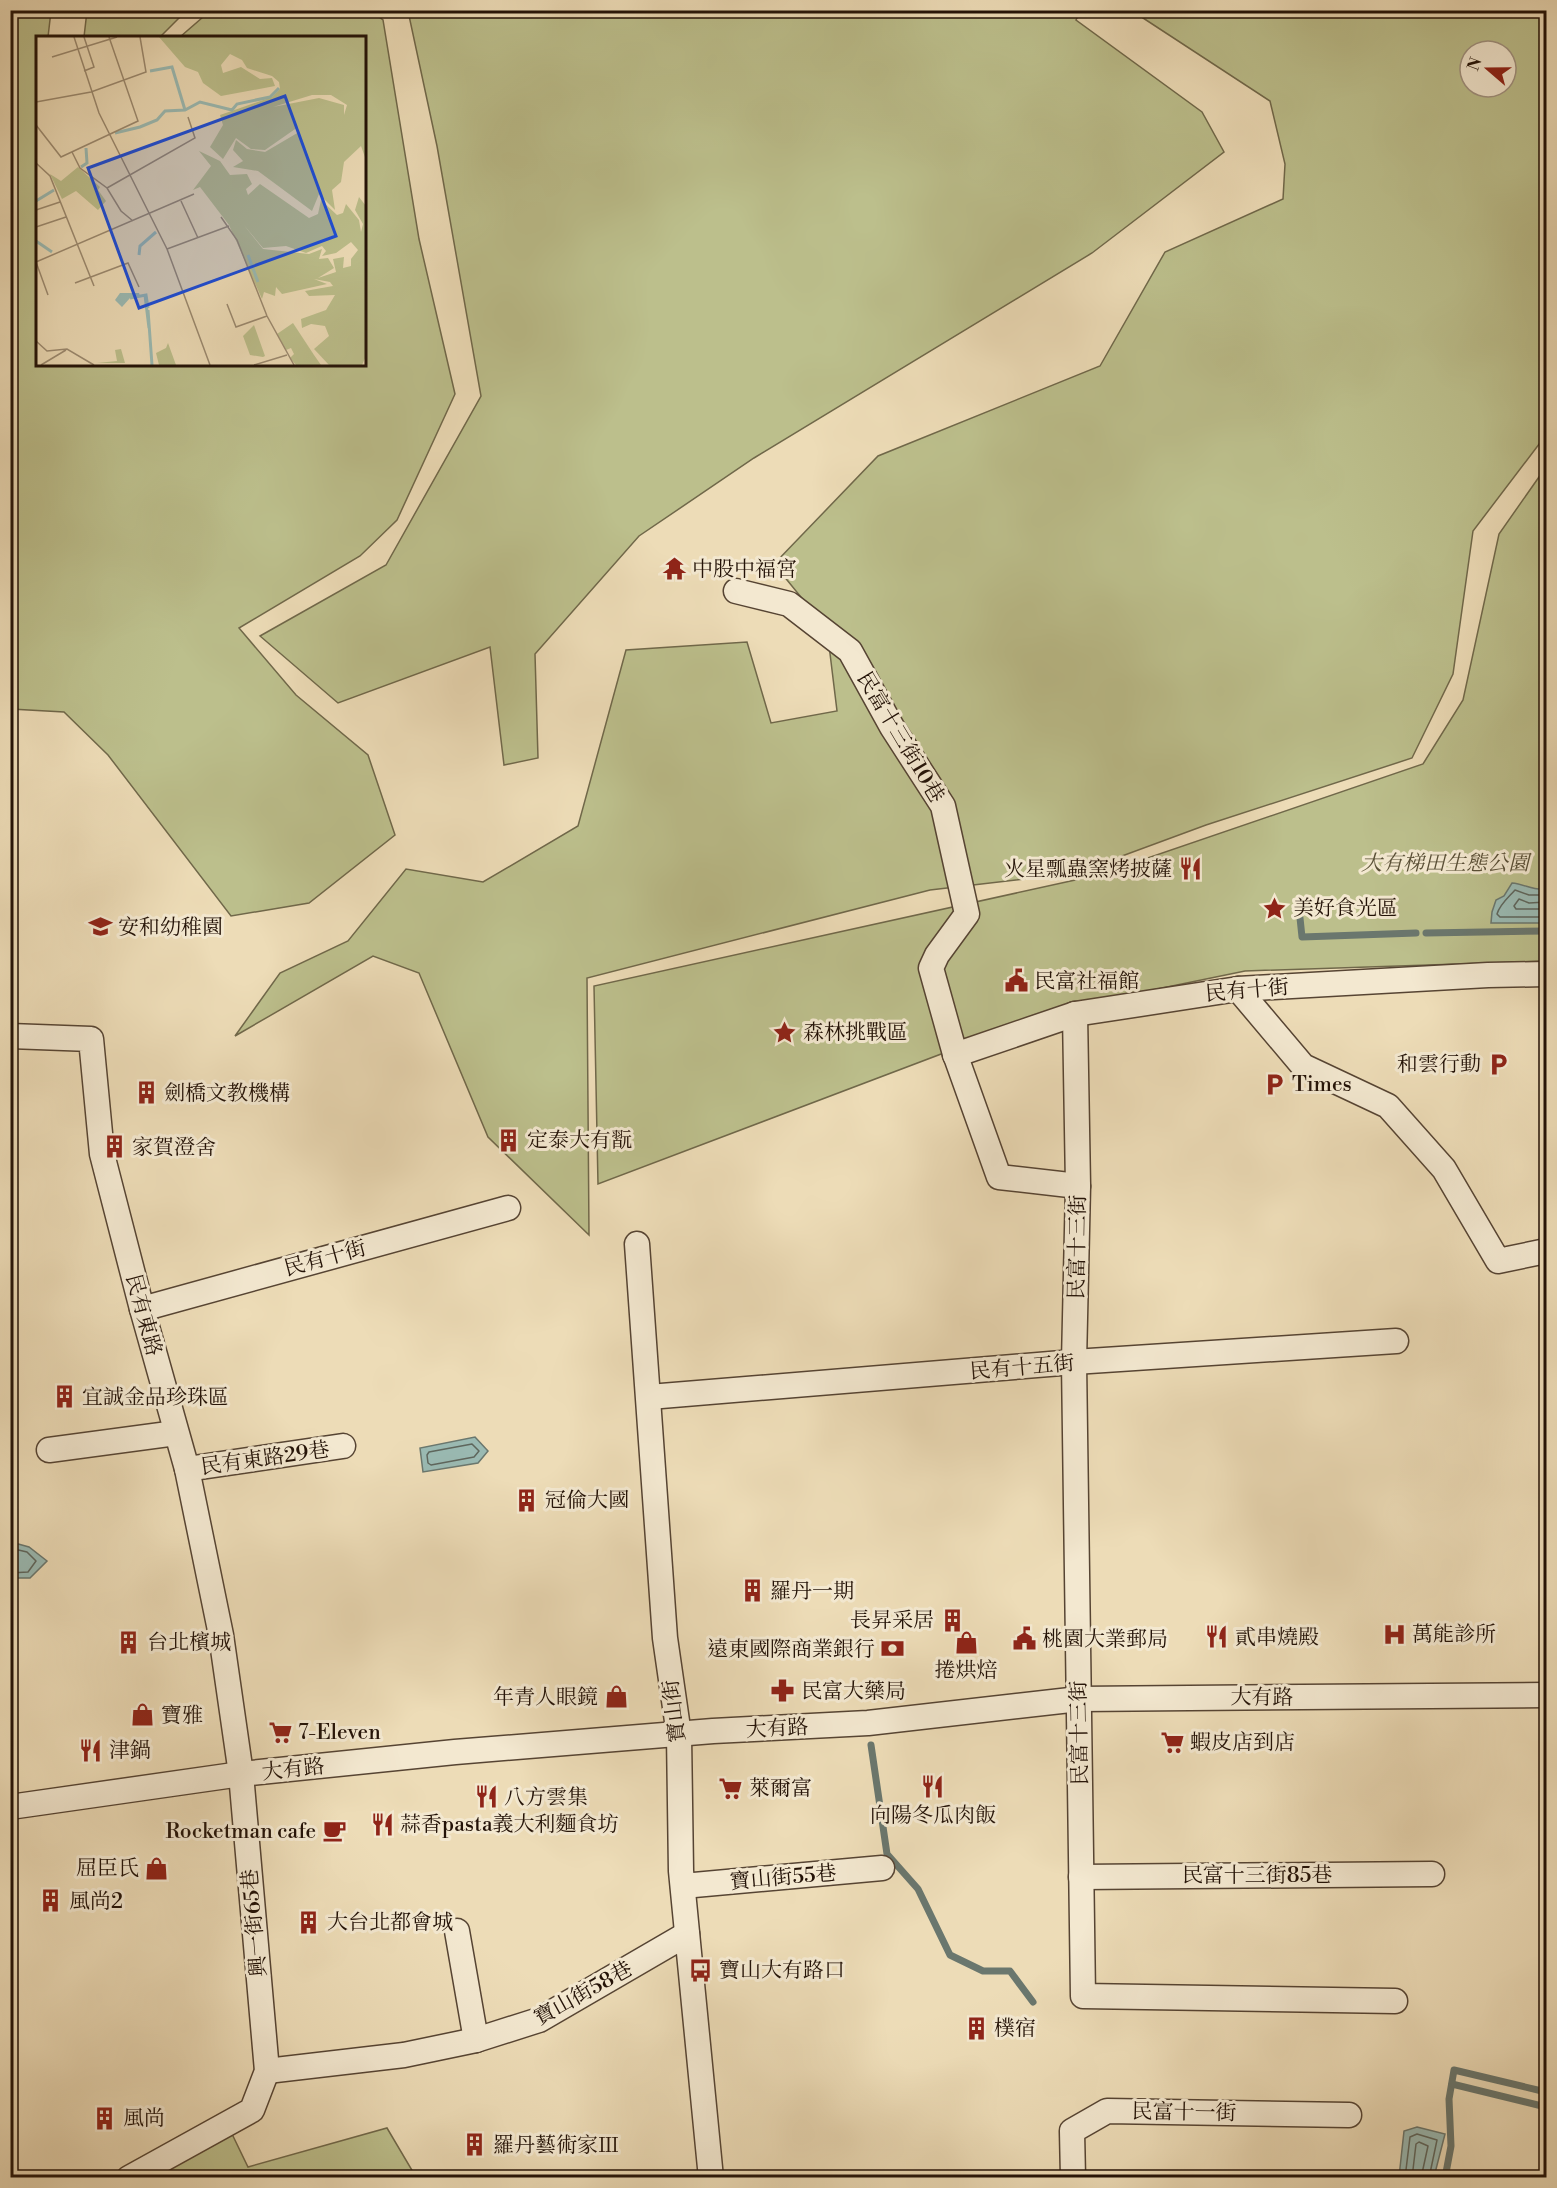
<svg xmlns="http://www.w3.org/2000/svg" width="1557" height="2188" font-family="'Libre Bodoni','Noto Serif TC',serif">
	<rect width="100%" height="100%" fill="#eddcb7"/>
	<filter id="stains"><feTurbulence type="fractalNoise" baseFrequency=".00333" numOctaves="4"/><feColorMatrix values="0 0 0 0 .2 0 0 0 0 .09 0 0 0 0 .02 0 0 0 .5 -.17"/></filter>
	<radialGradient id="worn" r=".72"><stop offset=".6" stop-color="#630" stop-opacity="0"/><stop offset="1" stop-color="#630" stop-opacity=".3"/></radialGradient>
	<g fill="#bcbf8c" stroke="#70684a" stroke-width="1.5" fill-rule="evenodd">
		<path d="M10 11H51L48 37 38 38V364H364V38L180 37 210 11H371L383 20 419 239 455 394 397 520 360 556 239 628 296 695 368 755 395 835 309 903 231 916 108 755 64 712 11 709Z"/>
		<path d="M87 11V10L186 11 160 37H84Z"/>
		<path d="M408 11H1081L1076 20 1202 112 1224 152 1092 253 754 458 639 536 535 654 538 758 504 765 490 647 338 703 260 636 386 565 481 396 437 146Z"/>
		<path d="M1149 11H1546V435L1473 531 1453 674 1412 758 1206 825 1076 873 930 890 587 978 589 1235 488 1137 419 973 373 956 235 1036 280 973 348 941 406 869 483 882 578 826 626 650 747 642 771 723 837 711 827 629 774 564 878 456 1100 366 1165 252 1283 199 1285 164 1270 101 1143 18ZM1470 51H1506V87H1470Z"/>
		<path d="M1546 467V961L1245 971 1060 1009 598 1184 594 986 1098 875 1423 764 1463 700 1499 534Z"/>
		<path d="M387 2128 416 2177 152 2178 232 2134 248 2167Z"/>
	</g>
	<g fill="#9abab3" stroke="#6a776e" stroke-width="1.5">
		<path d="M1512 883C1525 884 1533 891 1546 889V923H1491L1492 912 1496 900 1504 896Z"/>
		<path d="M475 1437 488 1451 478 1463 423 1472 420 1448Z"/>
		<path d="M11 1542 29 1547 47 1561 30 1578H11Z"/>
		<path d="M1417 2127 1445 2134 1434 2177H1399L1404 2131Z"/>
	</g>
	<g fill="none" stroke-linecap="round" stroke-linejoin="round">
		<g stroke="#5e665d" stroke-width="1.5">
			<path d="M1546 895H1529L1515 890C1509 897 1500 904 1497 914L1500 917H1546"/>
			<path d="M1546 902 1529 903 1519 899 1514 906 1516 909H1546"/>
			<path d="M472 1444 479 1451 474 1457 431 1465 428 1463 427 1455 429 1452Z"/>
			<path d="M10 1548 27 1552 36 1561 28 1572 10 1573"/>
			<path d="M1405 2178 1410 2137 1417 2134 1437 2140 1429 2178"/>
			<path d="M1412 2178 1416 2144 1419 2142 1428 2146 1421 2178"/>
		</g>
		<g stroke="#6a776e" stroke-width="7">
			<path d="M1300 918 1302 937 1416 933"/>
			<path d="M1426 933 1546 931"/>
			<path d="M871 1745 887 1854 918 1889 950 1955 983 1971H1010L1033 2002"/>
			<path d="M1452 2084 1546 2107"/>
			<path d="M1445 2178 1451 2146 1449 2099 1454 2070 1546 2092"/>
		</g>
		<defs>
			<g id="minor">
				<path d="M736 591 789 604 850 651 892 727 943 806 967 914 937 955 931 968 955 1054 999 1177 1078 1186"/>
				<path d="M1238 989 1303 1066 1388 1106 1444 1169 1498 1261 1546 1251"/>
				<path d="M1075 1014 1078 1186 1074 1362 1083 1996 1395 2001"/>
				<path d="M10 1036 91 1039 102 1154 142 1309 187 1469 221 1635 241 1774 267 2071 252 2110 129 2178"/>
				<path d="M955 1055 1075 1014 1238 989 1488 975 1546 974"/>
				<path d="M637 1244 665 1638 679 1735 681 1871 711 2178"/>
				<path d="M142 1309 508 1208"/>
				<path d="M649 1397 1074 1362 1396 1341"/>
				<path d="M49 1450 176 1433"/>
				<path d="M187 1469 343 1446"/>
				<path d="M10 1807 241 1774 455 1752 713 1731 868 1723 1079 1699 1546 1695"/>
				<path d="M1081 1877 1432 1874"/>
				<path d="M683 1886 882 1868"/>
				<path d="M457 1931 476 2040"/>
				<path d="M267 2071 404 2055 476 2040 539 2020 687 1934"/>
				<path d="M1073 2178 1072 2131 1107 2111 1349 2115"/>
			</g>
		</defs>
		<use href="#minor" stroke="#564433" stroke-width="27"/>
		<use href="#minor" stroke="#f3e8d0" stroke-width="24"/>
	</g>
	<defs>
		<symbol id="temple-bare" viewBox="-9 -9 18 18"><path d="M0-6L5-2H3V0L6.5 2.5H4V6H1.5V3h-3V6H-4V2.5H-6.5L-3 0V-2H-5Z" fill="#8f2418" stroke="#f3e8d0" stroke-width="2.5" paint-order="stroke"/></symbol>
		<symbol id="restaurant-bare" viewBox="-9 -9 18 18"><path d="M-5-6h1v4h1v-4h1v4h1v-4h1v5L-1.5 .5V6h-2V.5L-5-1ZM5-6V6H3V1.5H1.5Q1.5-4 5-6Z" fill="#8f2418" stroke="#f3e8d0" stroke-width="2.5" paint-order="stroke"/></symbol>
		<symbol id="sight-bare" viewBox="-9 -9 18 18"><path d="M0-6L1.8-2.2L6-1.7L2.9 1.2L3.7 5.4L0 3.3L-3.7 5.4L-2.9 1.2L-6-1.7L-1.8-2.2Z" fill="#8f2418" stroke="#f3e8d0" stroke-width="2.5" paint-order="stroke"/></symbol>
		<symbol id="school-bare" viewBox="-9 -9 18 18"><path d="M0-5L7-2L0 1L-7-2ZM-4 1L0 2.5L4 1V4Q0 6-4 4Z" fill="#8f2418" stroke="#f3e8d0" stroke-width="2.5" paint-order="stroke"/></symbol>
		<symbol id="civic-bare" viewBox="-9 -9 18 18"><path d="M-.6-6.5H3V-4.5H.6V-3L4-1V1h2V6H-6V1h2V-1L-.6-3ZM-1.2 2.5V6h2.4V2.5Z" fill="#8f2418" stroke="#f3e8d0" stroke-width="2.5" paint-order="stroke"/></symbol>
		<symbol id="parking-bare" viewBox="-9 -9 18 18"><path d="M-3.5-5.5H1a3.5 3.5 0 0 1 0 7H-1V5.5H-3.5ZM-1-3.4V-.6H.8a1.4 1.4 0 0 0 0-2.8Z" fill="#8f2418" stroke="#f3e8d0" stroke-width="2.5" paint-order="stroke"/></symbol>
		<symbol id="building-bare" viewBox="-9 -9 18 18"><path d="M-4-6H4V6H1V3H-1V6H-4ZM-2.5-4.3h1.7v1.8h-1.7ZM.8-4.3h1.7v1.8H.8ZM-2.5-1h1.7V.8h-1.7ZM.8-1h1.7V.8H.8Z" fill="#8f2418" stroke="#f3e8d0" stroke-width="2.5" paint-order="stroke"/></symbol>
		<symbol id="hospital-bare" viewBox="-9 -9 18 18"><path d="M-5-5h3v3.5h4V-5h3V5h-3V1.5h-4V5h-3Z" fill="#8f2418" stroke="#f3e8d0" stroke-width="2.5" paint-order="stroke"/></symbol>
		<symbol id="shop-bare" viewBox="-9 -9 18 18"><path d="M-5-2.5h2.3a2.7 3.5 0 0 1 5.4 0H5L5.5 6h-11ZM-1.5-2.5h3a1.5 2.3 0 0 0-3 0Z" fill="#8f2418" stroke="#f3e8d0" stroke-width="2.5" paint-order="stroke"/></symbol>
		<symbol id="bank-bare" viewBox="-9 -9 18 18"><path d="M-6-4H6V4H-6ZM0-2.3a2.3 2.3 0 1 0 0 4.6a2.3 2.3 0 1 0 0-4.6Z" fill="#8f2418" stroke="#f3e8d0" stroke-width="2.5" paint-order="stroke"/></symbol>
		<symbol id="pharmacy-bare" viewBox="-9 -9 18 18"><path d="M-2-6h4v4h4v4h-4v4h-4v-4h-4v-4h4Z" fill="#8f2418" stroke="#f3e8d0" stroke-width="2.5" paint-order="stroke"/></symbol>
		<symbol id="supermarket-bare" viewBox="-9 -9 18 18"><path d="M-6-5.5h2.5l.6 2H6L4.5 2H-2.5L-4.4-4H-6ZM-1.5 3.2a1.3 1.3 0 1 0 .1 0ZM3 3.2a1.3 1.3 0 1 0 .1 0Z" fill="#8f2418" stroke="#f3e8d0" stroke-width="2.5" paint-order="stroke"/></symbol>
		<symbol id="cafe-bare" viewBox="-9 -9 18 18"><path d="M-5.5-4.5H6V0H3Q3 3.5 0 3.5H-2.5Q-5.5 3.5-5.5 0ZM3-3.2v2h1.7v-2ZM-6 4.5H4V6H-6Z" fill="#8f2418" stroke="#f3e8d0" stroke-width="2.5" paint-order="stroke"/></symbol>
		<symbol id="bus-bare" viewBox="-9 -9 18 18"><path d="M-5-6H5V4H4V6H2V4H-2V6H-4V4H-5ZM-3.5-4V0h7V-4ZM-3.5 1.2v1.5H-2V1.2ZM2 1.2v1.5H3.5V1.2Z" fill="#8f2418" stroke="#f3e8d0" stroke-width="2.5" paint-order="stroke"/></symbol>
	</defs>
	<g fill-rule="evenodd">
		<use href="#temple-bare" x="658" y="552" width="33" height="33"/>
		<use href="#restaurant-bare" x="1174" y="852" width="33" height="33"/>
		<use href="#sight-bare" x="1258" y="892" width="33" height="33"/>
		<use href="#school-bare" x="84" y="910" width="33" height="33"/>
		<use href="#civic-bare" x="1000" y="964" width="33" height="33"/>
		<use href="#sight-bare" x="768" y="1016" width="33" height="33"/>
		<use href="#parking-bare" x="1482" y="1048" width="33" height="33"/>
		<use href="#parking-bare" x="1258" y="1068" width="33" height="33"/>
		<use href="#building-bare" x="130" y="1076" width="33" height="33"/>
		<use href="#building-bare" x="492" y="1124" width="33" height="33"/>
		<use href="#building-bare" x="98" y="1130" width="33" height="33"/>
		<use href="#building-bare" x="48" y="1380" width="33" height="33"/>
		<use href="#building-bare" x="510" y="1484" width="33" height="33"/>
		<use href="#building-bare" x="736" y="1574" width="33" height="33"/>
		<use href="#building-bare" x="936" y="1604" width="33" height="33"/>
		<use href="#hospital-bare" x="1378" y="1618" width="33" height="33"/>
		<use href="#restaurant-bare" x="1200" y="1620" width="33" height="33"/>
		<use href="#civic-bare" x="1008" y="1622" width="33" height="33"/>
		<use href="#building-bare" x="112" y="1626" width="33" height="33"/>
		<use href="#shop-bare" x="950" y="1626" width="33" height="33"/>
		<use href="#bank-bare" x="876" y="1632" width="33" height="33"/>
		<use href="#pharmacy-bare" x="766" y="1674" width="33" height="33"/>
		<use href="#shop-bare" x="600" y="1680" width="33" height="33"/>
		<use href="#shop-bare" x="126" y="1698" width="33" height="33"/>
		<use href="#supermarket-bare" x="264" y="1716" width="33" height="33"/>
		<use href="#supermarket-bare" x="1156" y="1726" width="33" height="33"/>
		<use href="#restaurant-bare" x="74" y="1734" width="33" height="33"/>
		<use href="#restaurant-bare" x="916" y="1770" width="33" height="33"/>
		<use href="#supermarket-bare" x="714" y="1772" width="33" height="33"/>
		<use href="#restaurant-bare" x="470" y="1780" width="33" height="33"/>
		<use href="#restaurant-bare" x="366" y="1808" width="33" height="33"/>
		<use href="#cafe-bare" x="318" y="1814" width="33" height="33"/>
		<use href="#shop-bare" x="140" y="1852" width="33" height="33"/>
		<use href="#building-bare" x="34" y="1884" width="33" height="33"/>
		<use href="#building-bare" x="292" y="1906" width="33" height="33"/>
		<use href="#bus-bare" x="684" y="1954" width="33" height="33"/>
		<use href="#building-bare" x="960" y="2012" width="33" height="33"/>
		<use href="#building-bare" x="88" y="2102" width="33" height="33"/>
		<use href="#building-bare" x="458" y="2128" width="33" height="33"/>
	</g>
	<g text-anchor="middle" stroke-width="6" stroke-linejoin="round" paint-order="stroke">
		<g font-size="21" fill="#231207" stroke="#f3e8d0" text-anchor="start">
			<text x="692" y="576">中股中福宮</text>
			<text x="1172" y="876" text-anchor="end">火星瓢蟲窯烤披薩</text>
			<text x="1293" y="915">美好食光區</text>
			<text x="118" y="934">安和幼稚園</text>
			<text x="1034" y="988">民富社福館</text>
			<text x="803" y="1039">森林挑戰區</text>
			<text x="1481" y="1071" text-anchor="end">和雲行動</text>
			<text x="1292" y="1091">Times</text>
			<text x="164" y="1100">劍橋文教機構</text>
			<text x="527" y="1147">定泰大有翫</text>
			<text x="132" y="1154">家賀澄舍</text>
			<text x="82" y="1404">宜誠金品珍珠區</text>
			<text x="545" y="1507">冠倫大國</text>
			<text x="770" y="1598">羅丹一期</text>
			<text x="934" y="1627" text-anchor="end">長昇采居</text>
			<text x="1412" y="1641">萬能診所</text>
			<text x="1235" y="1644">貳串燒殿</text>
			<text x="1042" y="1646">桃園大業郵局</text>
			<text x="147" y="1649">台北檳城</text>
			<text x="875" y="1656" text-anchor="end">遠東國際商業銀行</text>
			<text x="966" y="1677" text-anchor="middle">捲烘焙</text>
			<text x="801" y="1698">民富大藥局</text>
			<text x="598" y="1704" text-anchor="end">年青人眼鏡</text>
			<text x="161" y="1722">寶雅</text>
			<text x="298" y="1739">7-Eleven</text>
			<text x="1190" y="1749">蝦皮店到店</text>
			<text x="109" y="1757">津鍋</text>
			<text x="749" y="1795">萊爾富</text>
			<text x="504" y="1804">八方雲集</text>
			<text x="933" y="1822" text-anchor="middle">向陽冬瓜肉飯</text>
			<text x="400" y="1831">蒜香pasta義大利麵食坊</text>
			<text x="316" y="1838" text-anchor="end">Rocketman cafe</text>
			<text x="139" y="1875" text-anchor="end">屈臣氏</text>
			<text x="69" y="1908">風尚2</text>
			<text x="327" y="1929">大台北都會城</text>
			<text x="719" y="1977">寶山大有路口</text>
			<text x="994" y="2035">樸宿</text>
			<text x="123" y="2125">風尚</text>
			<text x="493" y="2152">羅丹藝術家Ⅲ</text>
		</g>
		<g font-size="21" fill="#231207" stroke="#f3e8d0">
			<text transform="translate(901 737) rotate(59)" y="7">民富十三街10巷</text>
			<text transform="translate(1247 990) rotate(-5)" y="7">民有十街</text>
			<text transform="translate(1077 1247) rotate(-89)" y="7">民富十三街</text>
			<text transform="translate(325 1258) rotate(-15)" y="7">民有十街</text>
			<text transform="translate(144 1315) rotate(75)" y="7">民有東路</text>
			<text transform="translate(1022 1367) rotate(-5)" y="7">民有十五街</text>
			<text transform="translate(265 1458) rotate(-8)" y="7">民有東路29巷</text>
			<text x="1262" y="1704">大有路</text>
			<text transform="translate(674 1711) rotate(-97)" y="7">寶山街</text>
			<text transform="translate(777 1728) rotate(-3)" y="7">大有路</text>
			<text transform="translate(1079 1733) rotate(-91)" y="7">民富十三街</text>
			<text transform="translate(293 1769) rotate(-6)" y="7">大有路</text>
			<text x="1257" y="1882">民富十三街85巷</text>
			<text transform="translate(783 1877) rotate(-5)" y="7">寶山街55巷</text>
			<text transform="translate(254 1923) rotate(-95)" y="7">興一街65巷</text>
			<text transform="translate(583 1993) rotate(-29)" y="7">寶山街58巷</text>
			<text transform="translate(1184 2112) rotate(1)" y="7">民富十一街</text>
		</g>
		<g font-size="21" font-style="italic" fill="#594f36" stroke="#f3e8d0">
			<text x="1445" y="870">大有梯田生態公園</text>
		</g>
	</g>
	<g transform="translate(36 36)">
		<rect width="330" height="330" fill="#eddcb7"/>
		<path d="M123 1H330V124L325 110 308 126 305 146 296 154 299 174 283 158 276 175 222 135 197 131 207 125 197 114 200 104 211 113 229 116 263 96 262 91 229 114 215 113 200 102 187 123 174 111 187 89 184 79 236 61 244 53 243 46 236 40 211 32 206 24 194 18 185 29 187 37 205 31 224 43 236 42 239 50 185 60 167 47 162 36 149 31ZM276 59H295L311 69 308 79V69L283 62 237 71ZM163 115 184 125 194 139 211 138 216 148 210 153 212 159 224 148 273 182 282 178 285 164 301 179 307 177 310 168 323 184 325 196 327 188 319 174 323 161 330 170V320L326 329H293L278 313 293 300 289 290 275 288 266 292 265 283 290 274 299 259 273 260 269 255 297 250 294 246 278 243 291 248 246 258 240 251 239 260 228 256 226 263 193 189 164 151 157 154 175 130ZM207 188 227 212 250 210 270 217 286 210 290 215 286 220 300 217 315 206 322 214 315 223V230L307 232 308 221 297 223 300 236 282 242 298 232 292 222 283 223 286 213 273 218 227 213ZM42 131 64 151 62 154 70 165 62 174 40 155 26 163 14 138 25 145ZM257 287 278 319 285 329H260L254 322 258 318 255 312 250 314 241 298ZM218 289 229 320 227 321 214 319 207 300ZM132 307 140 329H123L120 317 130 312ZM85 313 89 327H61L81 325 79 314Z" fill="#bcbf8c" fill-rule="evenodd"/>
		<path d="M84 257H103L104 260 94 262 86 271 79 264Z" fill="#9abab3"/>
		<path fill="none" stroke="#9abab3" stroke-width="3" d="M114 35 136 31 149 74M79 97 104 91 121 84 129 75 149 74 164 66 196 74 201 68 234 61 243 52M45 131 51 127 50 112M0 165 18 154M0 205 16 216M103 219 104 210 120 196M212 219 222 246M109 259 113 292M94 262 110 259 112 272M112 274 116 329"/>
		<path fill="none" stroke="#9c8b71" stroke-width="1.5" d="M38 1 63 77 131 213 174 329M48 1 58 31 48 35M16 21 81 1M0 66 55 56 110 36 104 1M0 89 25 121 102 85 73 1M36 116 44 132 71 152 85 175 97 185M0 127 14 140 58 250M71 152 159 102 152 81M145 165 162 202M0 174 24 166M185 181 201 204 231 280 258 329M0 191 30 181M131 213 193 190M0 226 158 158M0 226 12 259M39 247 92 227 103 251M191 268 200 291 231 280M0 305 11 315 31 313 58 329M5 329 30 314M218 329 251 319"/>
		<path fill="#1d4ed8" fill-opacity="0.15" stroke="#1d4ed8" stroke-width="3" d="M249 60 300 200 103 272 52 132Z"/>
		<rect width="330" height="330" fill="none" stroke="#231207" stroke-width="3"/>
	</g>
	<rect width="1557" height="2188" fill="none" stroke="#eddcb7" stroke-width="36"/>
	<rect x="12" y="12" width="1533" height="2164" fill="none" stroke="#231207" stroke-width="3"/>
	<rect x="18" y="18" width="1521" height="2152" fill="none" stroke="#231207" stroke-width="1.5"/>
	<g transform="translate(1488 69) rotate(290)"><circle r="28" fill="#f3e8d0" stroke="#a09280" stroke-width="1.5"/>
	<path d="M0-4.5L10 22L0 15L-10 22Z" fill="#8f2418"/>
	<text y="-9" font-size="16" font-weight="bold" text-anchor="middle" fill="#231207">N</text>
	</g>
	<rect width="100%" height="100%" filter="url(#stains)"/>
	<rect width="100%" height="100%" fill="url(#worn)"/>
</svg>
